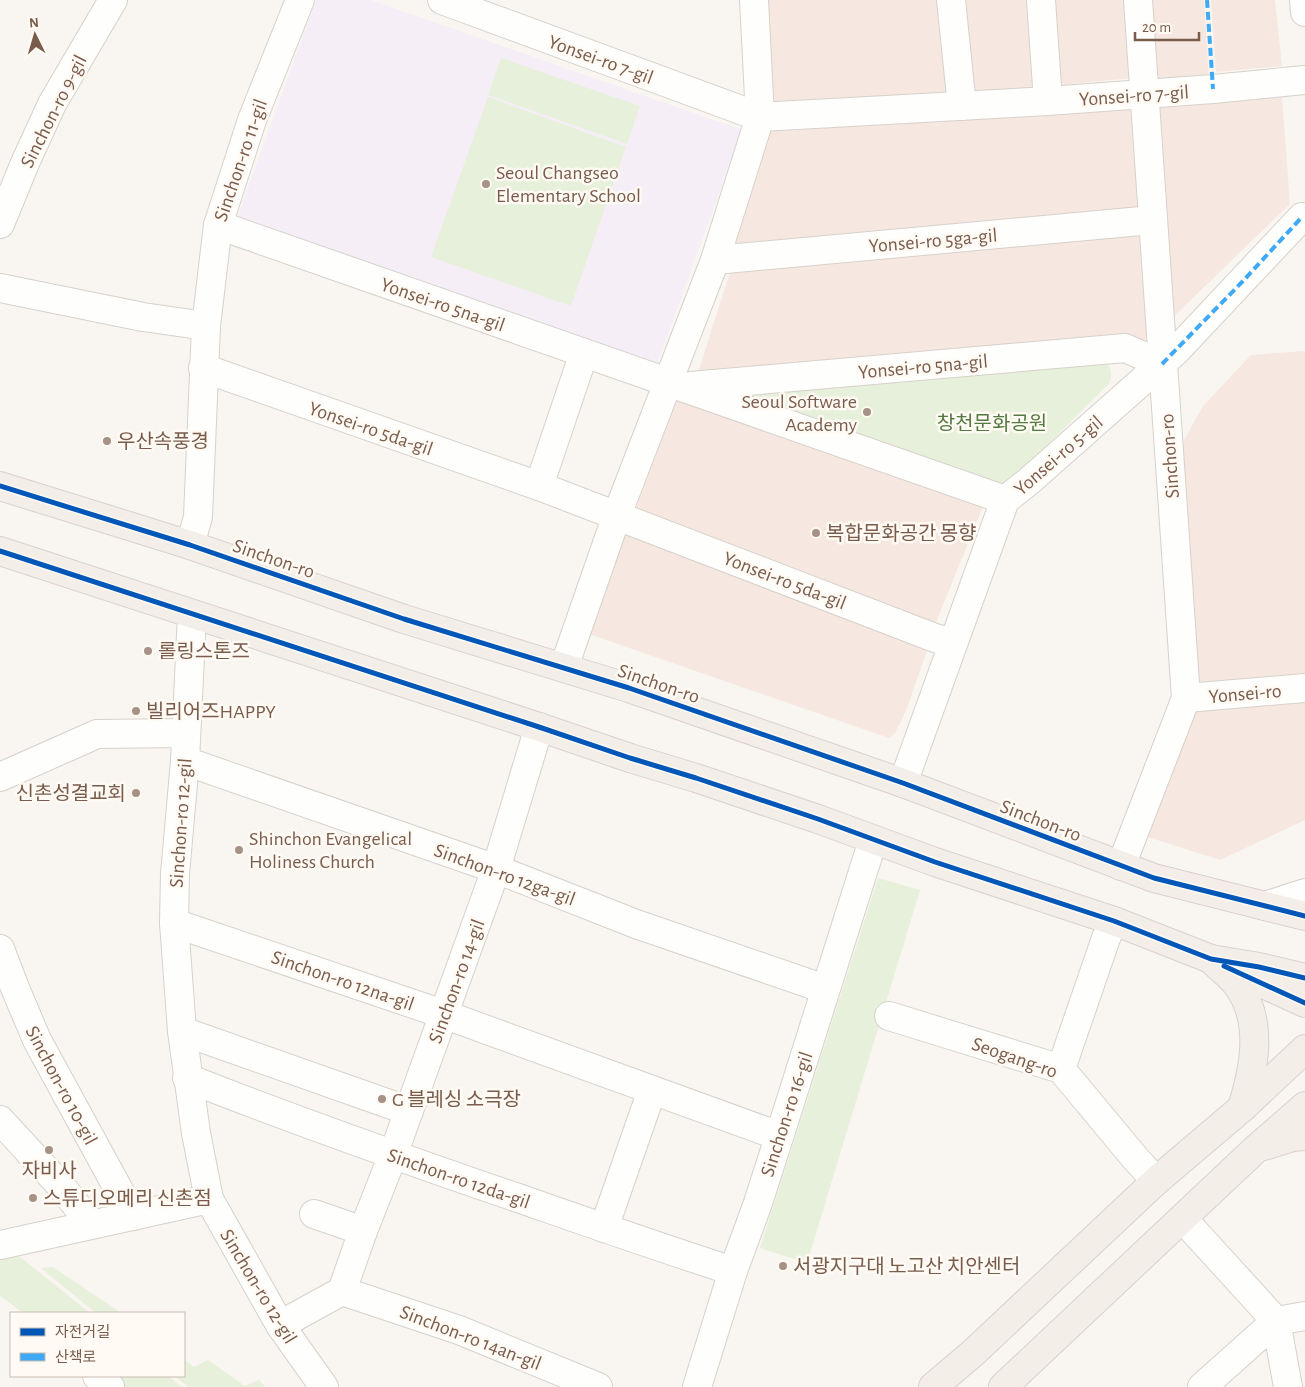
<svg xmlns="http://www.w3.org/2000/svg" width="1305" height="1387" font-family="'Alegreya Sans','Noto Sans KR',sans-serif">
	<rect width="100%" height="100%" fill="#f9f5f0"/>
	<g fill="#f6e8e1">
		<path d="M764 0H1126L1134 78 790 109 769 106Z"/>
		<path d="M1147 0H1204L1209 79 1153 84Z"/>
		<path d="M1211 0H1275L1282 66 1216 72Z"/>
		<path d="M1282 96 1290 204 1170 320 1156 107Z"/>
		<path d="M1138 106 1144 212 733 245 765 132Z"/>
		<path d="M1149 230 1150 339 697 376 730 272Z"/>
		<path d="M1305 351V675L1198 682 1178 451 1203 406 1251 355Z"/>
		<path d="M679 395 985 501 935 625 635 511Z"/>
		<path d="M626 528 929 645 906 711 895 733 889 738 589 634Z"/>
		<path d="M1305 697V820L1220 860 1148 837 1197 707Z"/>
	</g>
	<path fill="#f6eef6" d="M316 0H371L742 130 656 367 236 221Z"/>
	<g fill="#e7f0db">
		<path d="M501 58 640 106 627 144 488 95Z"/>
		<path d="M488 97 626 147 571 306 431 257Z"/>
		<path d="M1106 362C1112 370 1112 375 1109 384L1006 486 715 393Z"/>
		<path d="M878 878 920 890 807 1263 760 1248Z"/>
		<path d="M0 1241 90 1313H23L0 1296Z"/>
		<path d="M53 1267 121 1313H96L41 1268Z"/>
		<path d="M184 1359 194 1367 208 1360 245 1386 259 1380 265 1387H189L174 1376H184Z"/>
		<path d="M108 1376H168L182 1387H123Z"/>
	</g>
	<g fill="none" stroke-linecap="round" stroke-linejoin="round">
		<defs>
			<g id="minor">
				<path d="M442 0 760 117 1048 101 1213 89 1305 80"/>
				<path d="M951 0 962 106"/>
				<path d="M1041 0 1048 101"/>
				<path d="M1304 0 1305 12"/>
				<path d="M0 224 25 163 52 104 113 0"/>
				<path d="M218 225 1005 500"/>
				<path d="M715 260 1152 220"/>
				<path d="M0 288 143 317 206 326"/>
				<path d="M203 368 539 486 935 638 953 643"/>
				<path d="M691 386 1125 348 1162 364"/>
				<path d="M539 486 584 353"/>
				<path d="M190 545 198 517 206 326 218 225 252 120 300 0"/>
				<path d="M192 614 185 761 175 874 174 923 182 1031 196 1133 209 1199 280 1325 324 1387"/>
				<path d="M564 667 617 515 715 260 760 117 754 0"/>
				<path d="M1186 698 1305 688"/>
				<path d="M185 761 496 869 636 924 825 989"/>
				<path d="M0 777 97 734 185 733"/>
				<path d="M903 783 1005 500 1028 482 1176 351 1302 217"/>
				<path d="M1121 866 1186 698 1138 0"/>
				<path d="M1265 906 1305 893"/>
				<path d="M174 923 443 1014 779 1136"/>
				<path d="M0 949 15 988 37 1040 133 1216"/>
				<path d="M889 1016 1061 1069 1135 1158 1156 1181"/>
				<path d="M182 1031 409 1111"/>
				<path d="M1061 1069 1106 938 1114 921"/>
				<path d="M187 1078C297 1121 407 1160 518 1198 590 1223 661 1248 733 1271"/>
				<path d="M0 1120 61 1186 91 1224"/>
				<path d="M314 1214 363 1231"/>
				<path d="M1183 1219 1276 1321 1288 1387"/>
				<path d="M604 1228 652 1090"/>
				<path d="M0 1245 209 1199"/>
				<path d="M342 1291 459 1330 598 1387"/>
				<path d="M280 1325 342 1291 363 1231 393 1155 496 869 539 727"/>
				<path d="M97 1376 110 1387"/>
				<path d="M697 1387 733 1271 758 1203 788 1109 873 840"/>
				<path d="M1202 1387 1276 1321 1305 1316"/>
			</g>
			<g id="major">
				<path d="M0 486 190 545 404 619 629 688 903 783 1154 878 1305 916"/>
				<path d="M0 551 539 727 630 758 696 778 818 819 935 862 1114 921 1211 959 1259 967 1305 978"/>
				<path d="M1211 959C1219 968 1231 976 1238 986 1264 1022 1254 1069 1242 1108"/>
				<path d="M1246 976 1305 1003"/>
				<path d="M1264 1146 1293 1137 1305 1136"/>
				<path d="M933 1387 973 1353 1156 1181 1242 1108 1305 1049"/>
				<path d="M1003 1387 1258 1147 1305 1106"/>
			</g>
		</defs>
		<use href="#minor" stroke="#d7d1cb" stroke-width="30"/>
		<use href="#major" stroke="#dad1cc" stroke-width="30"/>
		<use href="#minor" stroke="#fefefd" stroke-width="28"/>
		<use href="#major" stroke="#f3eee8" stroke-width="28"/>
		<g stroke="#3fa9f5" stroke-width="4" stroke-dasharray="8 4" stroke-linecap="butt">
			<path d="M1207 0 1213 89"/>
			<path d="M1162 364 1243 281 1302 217"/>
		</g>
		<defs>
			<g id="cycleway">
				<path d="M0 486 190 545 404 619 629 688 903 783 1154 878 1305 916"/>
				<path d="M0 551 539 727 630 758 696 778 818 819 935 862 1114 921 1211 959 1259 967 1305 978"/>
				<path d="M1224 966 1305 1003"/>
			</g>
		</defs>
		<use href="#cycleway" stroke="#fffaf3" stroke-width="8"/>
		<use href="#cycleway" stroke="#0057b8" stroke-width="5"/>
	</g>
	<g fill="#a69286" stroke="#fffaf3" stroke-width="2">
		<circle cx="486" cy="184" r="5"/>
		<circle cx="867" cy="412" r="5"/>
		<circle cx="107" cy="441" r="5"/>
		<circle cx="816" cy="533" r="5"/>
		<circle cx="148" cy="651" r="5"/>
		<circle cx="136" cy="711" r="5"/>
		<circle cx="136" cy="793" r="5"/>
		<circle cx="239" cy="850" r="5"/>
		<circle cx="382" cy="1099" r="5"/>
		<circle cx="49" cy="1150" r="5"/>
		<circle cx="33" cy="1198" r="5"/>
		<circle cx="783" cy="1266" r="5"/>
	</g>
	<g text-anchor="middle" stroke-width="5" stroke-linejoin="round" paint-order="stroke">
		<g font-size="20" fill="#7a5c4d" stroke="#fffaf3">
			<text transform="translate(601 59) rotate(20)" y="7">Yonsei-ro 7-gil</text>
			<text transform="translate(1134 95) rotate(-4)" y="7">Yonsei-ro 7-gil</text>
			<text transform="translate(53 111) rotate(-63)" y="7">Sinchon-ro 9-gil</text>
			<text transform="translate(240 160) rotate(-71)" y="7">Sinchon-ro 11-gil</text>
			<text transform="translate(933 240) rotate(-5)" y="7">Yonsei-ro 5ga-gil</text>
			<text transform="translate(443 304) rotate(19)" y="7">Yonsei-ro 5na-gil</text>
			<text transform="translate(923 366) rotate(-5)" y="7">Yonsei-ro 5na-gil</text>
			<text transform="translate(371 428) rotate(19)" y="7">Yonsei-ro 5da-gil</text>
			<text transform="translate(1058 455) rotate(-41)" y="7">Yonsei-ro 5-gil</text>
			<text transform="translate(1169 456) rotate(-94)" y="7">Sinchon-ro</text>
			<text transform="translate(274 558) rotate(19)" y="7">Sinchon-ro</text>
			<text transform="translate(785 580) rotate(21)" y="7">Yonsei-ro 5da-gil</text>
			<text transform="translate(659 683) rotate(19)" y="7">Sinchon-ro</text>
			<text transform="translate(1245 693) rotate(-5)" y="7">Yonsei-ro</text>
			<text transform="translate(1041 820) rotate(21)" y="7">Sinchon-ro</text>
			<text transform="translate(180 823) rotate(-86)" y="7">Sinchon-ro 12-gil</text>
			<text transform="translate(505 874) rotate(20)" y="7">Sinchon-ro 12ga-gil</text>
			<text transform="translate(343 980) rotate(19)" y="7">Sinchon-ro 12na-gil</text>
			<text transform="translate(456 981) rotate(-70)" y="7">Sinchon-ro 14-gil</text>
			<text transform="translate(1015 1057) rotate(19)" y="7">Seogang-ro</text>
			<text transform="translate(62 1085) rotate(62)" y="7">Sinchon-ro 10-gil</text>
			<text transform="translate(786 1114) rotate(-72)" y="7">Sinchon-ro 16-gil</text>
			<text transform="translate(459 1178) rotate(19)" y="7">Sinchon-ro 12da-gil</text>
			<text transform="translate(259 1286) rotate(59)" y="7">Sinchon-ro 12-gil</text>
			<text transform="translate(471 1337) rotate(21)" y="7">Sinchon-ro 14an-gil</text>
		</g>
		<g font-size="20" fill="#7a5c4d" stroke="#fffaf3" text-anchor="start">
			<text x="496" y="179">Seoul Changseo<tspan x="496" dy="23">Elementary School</tspan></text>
			<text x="857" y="408" text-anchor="end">Seoul Software<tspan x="857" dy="23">Academy</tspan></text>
			<text x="117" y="448">우산속풍경</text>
			<text x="826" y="540">복합문화공간 몽향</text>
			<text x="158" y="658">롤링스톤즈</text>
			<text x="146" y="718">빌리어즈HAPPY</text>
			<text x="126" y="800" text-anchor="end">신촌성결교회</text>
			<text x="249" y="845">Shinchon Evangelical<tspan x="249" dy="23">Holiness Church</tspan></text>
			<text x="392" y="1106">G 블레싱 소극장</text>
			<text x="49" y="1177" text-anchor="middle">자비사</text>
			<text x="43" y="1205">스튜디오메리 신촌점</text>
			<text x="793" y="1273">서광지구대 노고산 치안센터</text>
		</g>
		<g font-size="20" fill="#537a41" stroke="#fffaf3">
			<text x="992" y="430">창천문화공원</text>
		</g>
	</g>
	<rect x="10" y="1312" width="175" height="65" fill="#fffaf3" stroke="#cabbb1"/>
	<rect x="20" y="1328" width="25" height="8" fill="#0057b8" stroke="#cabbb1"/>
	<text x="55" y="1337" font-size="15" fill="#7a5c4d">자전거길</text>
	<rect x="20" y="1353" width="25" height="8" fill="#3fa9f5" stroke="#cabbb1"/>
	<text x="55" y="1362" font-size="15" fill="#7a5c4d">산책로</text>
	<g transform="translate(35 35) rotate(355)" stroke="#fffaf3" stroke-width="4" paint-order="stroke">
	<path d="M0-4L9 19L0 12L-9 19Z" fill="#7a5c4d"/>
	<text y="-8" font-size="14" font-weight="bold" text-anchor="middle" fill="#7a5c4d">N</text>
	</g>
	<path d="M1135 32v8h64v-8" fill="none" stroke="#7a5c4d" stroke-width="2.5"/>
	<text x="1142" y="32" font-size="15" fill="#7a5c4d" stroke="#fffaf3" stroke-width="4" paint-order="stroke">20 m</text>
</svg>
